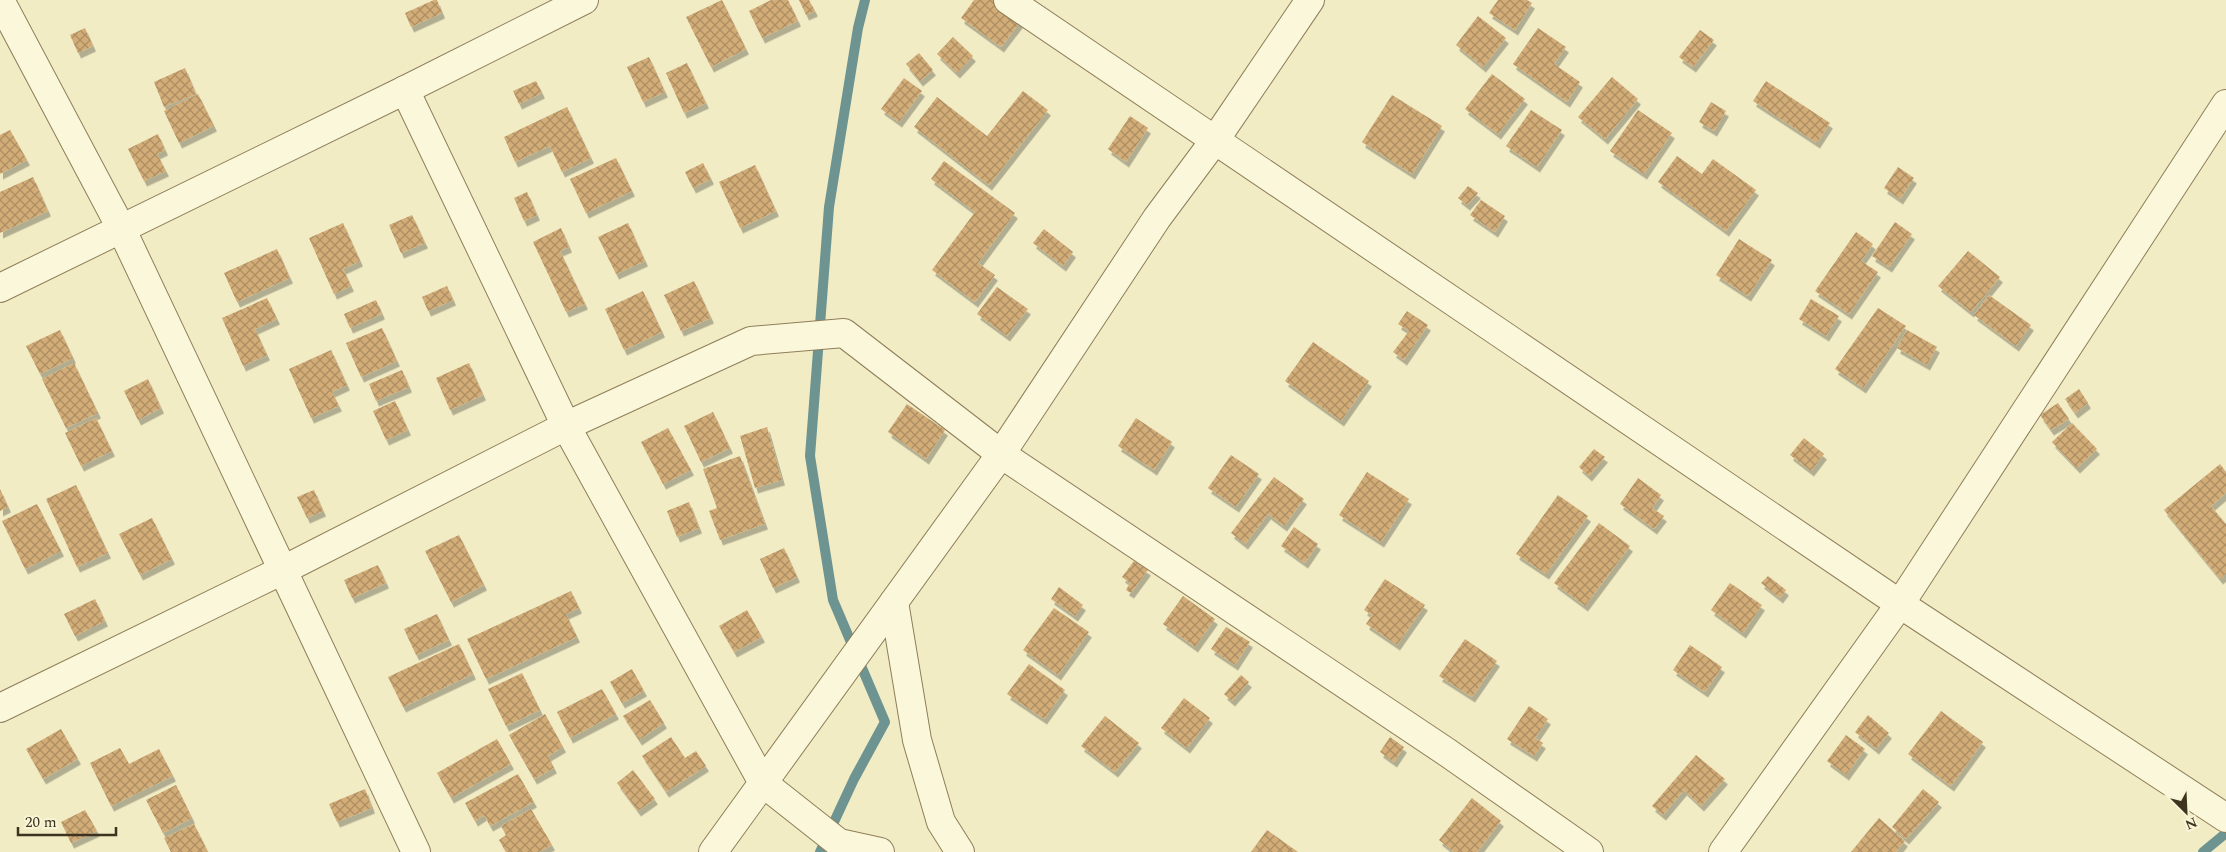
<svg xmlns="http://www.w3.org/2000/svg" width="2226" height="852" font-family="Spectral,serif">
	<defs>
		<pattern id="building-cross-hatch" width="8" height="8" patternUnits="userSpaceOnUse" patternTransform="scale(1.25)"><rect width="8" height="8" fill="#d3ad78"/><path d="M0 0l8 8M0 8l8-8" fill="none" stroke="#ad8d62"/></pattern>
		<filter id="shadow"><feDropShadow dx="3" dy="5.5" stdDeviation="0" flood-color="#0004"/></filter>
	</defs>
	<rect width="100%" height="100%" fill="#f2ecc5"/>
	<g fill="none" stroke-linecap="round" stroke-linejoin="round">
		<g stroke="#6d9491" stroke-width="10">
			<path d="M820 852 854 779 885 722 833 600 810 456 829 207 858 28 865 0"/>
			<path d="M2203 852 2226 833"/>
		</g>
	</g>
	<g fill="url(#building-cross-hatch)" filter="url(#shadow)">
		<path d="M434 0H437L442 13 411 27 405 13Z"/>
		<path d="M722 0 746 49 711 67 686 17Z"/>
		<path d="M771 0H788L798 21 762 38 749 11Z"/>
		<path d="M799 0H809L815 11 806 15Z"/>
		<path d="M974 0H1001L1024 17 1001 47 961 18Z"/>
		<path d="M1498 0H1527L1532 3 1515 30 1489 13Z"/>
		<path d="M1478 16 1506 38 1483 67 1456 45Z"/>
		<path d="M85 28 93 46 78 53 70 35Z"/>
		<path d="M1538 28 1566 47 1554 64 1580 82 1567 102 1513 64Z"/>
		<path d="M1700 30 1714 40 1693 67 1679 57Z"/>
		<path d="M953 37 973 56 957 73 937 54Z"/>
		<path d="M919 53 933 70 920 81 906 64Z"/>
		<path d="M649 57 665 92 643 102 627 67Z"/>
		<path d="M687 63 706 103 684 113 666 73Z"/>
		<path d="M185 68 196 94 164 107 154 82Z"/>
		<path d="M1492 74 1525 99 1498 134 1465 109Z"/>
		<path d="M1612 77 1638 99 1605 139 1578 117Z"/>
		<path d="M904 78 922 91 899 122 881 109Z"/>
		<path d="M536 81 542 93 519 104 513 91Z"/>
		<path d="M1766 81 1830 123 1817 143 1753 101Z"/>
		<path d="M1023 91 1048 110 989 185 914 127 937 97 987 136Z"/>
		<path d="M198 94 214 126 179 143 164 111Z"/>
		<path d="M1392 95 1442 126 1412 174 1362 142Z"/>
		<path d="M1711 102 1726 111 1714 131 1699 122Z"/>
		<path d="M567 107 591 158 562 172 550 146 515 162 504 137Z"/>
		<path d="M1531 110 1562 130 1537 167 1506 146Z"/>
		<path d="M1638 110 1672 133 1644 174 1610 151Z"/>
		<path d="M1130 116 1148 128 1126 162 1108 149Z"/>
		<path d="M10 130 27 160 0 174V135Z"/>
		<path d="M158 134 165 150 157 154 166 171 144 181 128 149Z"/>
		<path d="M1677 156 1702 174 1713 159 1756 190 1726 231 1658 182Z"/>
		<path d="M616 158 632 191 586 213 570 179Z"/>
		<path d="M944 161 1015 213 978 263 995 275 975 302 932 270 975 212 931 179Z"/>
		<path d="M703 163 711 179 693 188 685 172Z"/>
		<path d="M755 165 776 211 740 228 719 182Z"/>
		<path d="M1898 167 1914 178 1900 199 1884 188Z"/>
		<path d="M33 177 48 211 0 233V192Z"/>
		<path d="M1468 186 1478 193 1467 205 1458 198Z"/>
		<path d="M527 192 537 215 524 221 514 198Z"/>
		<path d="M1481 200 1505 216 1495 232 1470 215Z"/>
		<path d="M412 215 425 243 401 253 389 225Z"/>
		<path d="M1895 222 1912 234 1889 267 1872 256Z"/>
		<path d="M343 223 360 261 343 269 351 286 334 294 309 238Z"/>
		<path d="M628 223 645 261 616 274 598 237Z"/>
		<path d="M561 228 569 247 560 251 585 304 566 312 533 242Z"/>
		<path d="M1044 229 1073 252 1063 266 1033 243Z"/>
		<path d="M1856 232 1873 244 1861 261 1878 272 1849 314 1815 291Z"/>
		<path d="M1739 239 1772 260 1748 296 1716 275Z"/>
		<path d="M277 249 290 278 237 302 224 273Z"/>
		<path d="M1968 251 2000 277 1971 312 1938 286Z"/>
		<path d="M694 281 711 318 681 331 664 295Z"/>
		<path d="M447 286 453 300 428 311 422 297Z"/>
		<path d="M997 287 1028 309 1007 336 977 314Z"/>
		<path d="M643 291 662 332 624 350 605 309Z"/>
		<path d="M1989 295 2031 325 2016 346 1974 315Z"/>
		<path d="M267 298 277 319 255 329 267 355 243 366 222 318Z"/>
		<path d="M1811 299 1839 316 1826 336 1799 319Z"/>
		<path d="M376 300 382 314 350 328 344 314Z"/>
		<path d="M1878 308 1906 326 1863 388 1835 369Z"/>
		<path d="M1407 311 1428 325 1404 360 1393 352 1409 331 1398 324Z"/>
		<path d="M382 328 397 361 361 377 346 343Z"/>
		<path d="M60 330 73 358 40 374 26 346Z"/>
		<path d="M1907 330 1937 347 1927 365 1897 348Z"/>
		<path d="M1313 342 1369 381 1341 421 1285 381Z"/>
		<path d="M331 350 347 385 332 392 339 406 311 418 289 369Z"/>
		<path d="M74 363 98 413 66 428 42 379Z"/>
		<path d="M469 363 483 395 450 410 436 378Z"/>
		<path d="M402 370 409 387 376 401 369 384Z"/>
		<path d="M148 379 161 408 138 420 124 391Z"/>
		<path d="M2079 389 2088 403 2075 413 2065 399Z"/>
		<path d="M395 401 408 430 386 440 373 411Z"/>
		<path d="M2058 403 2069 419 2051 430 2040 415Z"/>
		<path d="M907 404 945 430 926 459 888 432Z"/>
		<path d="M713 412 730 448 701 462 684 426Z"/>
		<path d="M96 418 112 451 81 466 65 433Z"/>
		<path d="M1136 418 1172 442 1154 470 1118 446Z"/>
		<path d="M2072 423 2097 449 2077 468 2052 442Z"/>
		<path d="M767 427 782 480 755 488 740 436Z"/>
		<path d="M668 428 691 470 663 484 641 442Z"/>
		<path d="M1804 438 1824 454 1811 471 1790 455Z"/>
		<path d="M1594 449 1605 457 1589 476 1579 467Z"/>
		<path d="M1231 455 1259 474 1236 507 1208 488Z"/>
		<path d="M740 456 765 524 720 540 709 511 717 508 703 469Z"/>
		<path d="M2220 464 2226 472V493L2211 506 2226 524V574L2220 579 2164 510Z"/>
		<path d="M1367 472 1409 499 1381 542 1339 515Z"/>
		<path d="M1274 477 1304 499 1284 526 1268 514 1245 544 1231 533Z"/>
		<path d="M1638 478 1661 495 1652 508 1664 516 1654 529 1620 504Z"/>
		<path d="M76 485 108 553 77 567 46 499Z"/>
		<path d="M0 489 8 507 0 511Z"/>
		<path d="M314 490 323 511 307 518 297 497Z"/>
		<path d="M1558 495 1588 516 1546 574 1516 554Z"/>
		<path d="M689 502 699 528 677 537 667 511Z"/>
		<path d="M37 504 61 551 25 569 2 521Z"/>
		<path d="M152 518 172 559 140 575 119 534Z"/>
		<path d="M1599 523 1630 546 1585 606 1554 583Z"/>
		<path d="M1294 527 1318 544 1305 563 1281 546Z"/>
		<path d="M459 535 484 585 451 602 425 551Z"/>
		<path d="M784 548 797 577 773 588 760 559Z"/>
		<path d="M1134 561 1148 570 1131 593 1126 590 1130 583 1122 577Z"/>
		<path d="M378 565 386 583 352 598 344 580Z"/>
		<path d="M1768 576 1786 590 1780 598 1761 583Z"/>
		<path d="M1385 579 1425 605 1397 645 1366 624 1372 615 1364 610Z"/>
		<path d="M1730 583 1762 605 1743 633 1711 610Z"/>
		<path d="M1059 587 1083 605 1075 616 1051 599Z"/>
		<path d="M571 591 579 608 566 614 577 637 486 679 467 639Z"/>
		<path d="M1183 596 1215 619 1195 647 1163 624Z"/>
		<path d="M95 599 105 621 75 636 64 614Z"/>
		<path d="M1054 608 1089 632 1058 675 1023 650Z"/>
		<path d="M747 610 762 637 734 652 719 626Z"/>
		<path d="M437 614 449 640 416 655 404 629Z"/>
		<path d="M1226 627 1250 642 1235 665 1211 649Z"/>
		<path d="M1465 639 1497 661 1472 697 1439 676Z"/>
		<path d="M459 644 473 674 403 707 388 677Z"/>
		<path d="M1690 645 1722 667 1705 692 1673 670Z"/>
		<path d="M1029 664 1065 690 1044 719 1007 694Z"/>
		<path d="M632 669 644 691 622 703 610 682Z"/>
		<path d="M522 673 540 710 506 726 488 689Z"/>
		<path d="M1241 675 1249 682 1232 701 1224 694Z"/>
		<path d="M602 689 616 714 570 738 557 712Z"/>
		<path d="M1184 698 1210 718 1187 748 1161 728Z"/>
		<path d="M650 700 664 723 639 740 623 716Z"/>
		<path d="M1529 706 1548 719 1535 738 1543 743 1534 756 1507 739Z"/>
		<path d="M1941 711 1983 742 1951 786 1908 754Z"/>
		<path d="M545 714 563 747 548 756 554 768 534 779 509 735Z"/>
		<path d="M1868 715 1889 733 1876 749 1855 732Z"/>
		<path d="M1105 716 1139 743 1115 772 1081 746Z"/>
		<path d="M61 729 78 759 43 779 26 749Z"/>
		<path d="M1846 735 1865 749 1846 775 1827 761Z"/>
		<path d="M671 737 685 758 696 751 706 766 666 792 642 756Z"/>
		<path d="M1390 737 1404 747 1394 762 1380 752Z"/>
		<path d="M497 739 511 764 451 798 437 773Z"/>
		<path d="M120 748 129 764 159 749 173 776 111 806 90 763Z"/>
		<path d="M1696 755 1725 779 1701 806 1684 790 1663 815 1652 806Z"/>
		<path d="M633 770 655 799 638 811 617 783Z"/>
		<path d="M518 774 534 802 490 826 484 815 475 821 465 803Z"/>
		<path d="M176 785 192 818 163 833 146 800Z"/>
		<path d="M365 789 372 808 337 822 329 804Z"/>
		<path d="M1923 789 1939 802 1906 839 1892 827Z"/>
		<path d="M1472 798 1501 821 1477 852H1454L1439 840Z"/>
		<path d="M531 809 552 845 539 852H506L499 840 506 835 501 826Z"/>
		<path d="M85 810 97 831 71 843 61 822Z"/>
		<path d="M1879 818 1905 841 1896 852H1851Z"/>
		<path d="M194 824 208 852H171L164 838Z"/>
		<path d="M1267 830 1298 852H1251Z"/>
	</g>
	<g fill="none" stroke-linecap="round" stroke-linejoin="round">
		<defs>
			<g id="minor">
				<path d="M0 0 121 228 416 852"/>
				<path d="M1008 0 1900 604 2226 818"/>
				<path d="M405 90 566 426 763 783 839 843 880 852"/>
				<path d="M0 288 405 90 584 0"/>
				<path d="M894 602 917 740 941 822 960 852"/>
				<path d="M0 708 283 570 566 426 751 341 844 333 1001 454 1448 753 1589 852"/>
				<path d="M713 852 1001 454 1157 218 1215 140 1310 0"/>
				<path d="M1723 852 1900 604 2226 104"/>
			</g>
		</defs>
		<use href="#minor" stroke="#8f7e59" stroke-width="30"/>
		<use href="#minor" stroke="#fbf7da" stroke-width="28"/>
	</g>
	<g transform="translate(2186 812) rotate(156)" stroke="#f8f4d6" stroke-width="4" paint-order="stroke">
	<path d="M0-4L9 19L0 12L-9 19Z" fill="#3e331e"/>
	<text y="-8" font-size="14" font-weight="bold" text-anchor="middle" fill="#3e331e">N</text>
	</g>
	<path d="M18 827v8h98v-8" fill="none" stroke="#3e331e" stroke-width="2.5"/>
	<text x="25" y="827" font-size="15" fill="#3e331e" stroke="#f8f4d6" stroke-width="4" paint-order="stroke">20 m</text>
</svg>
